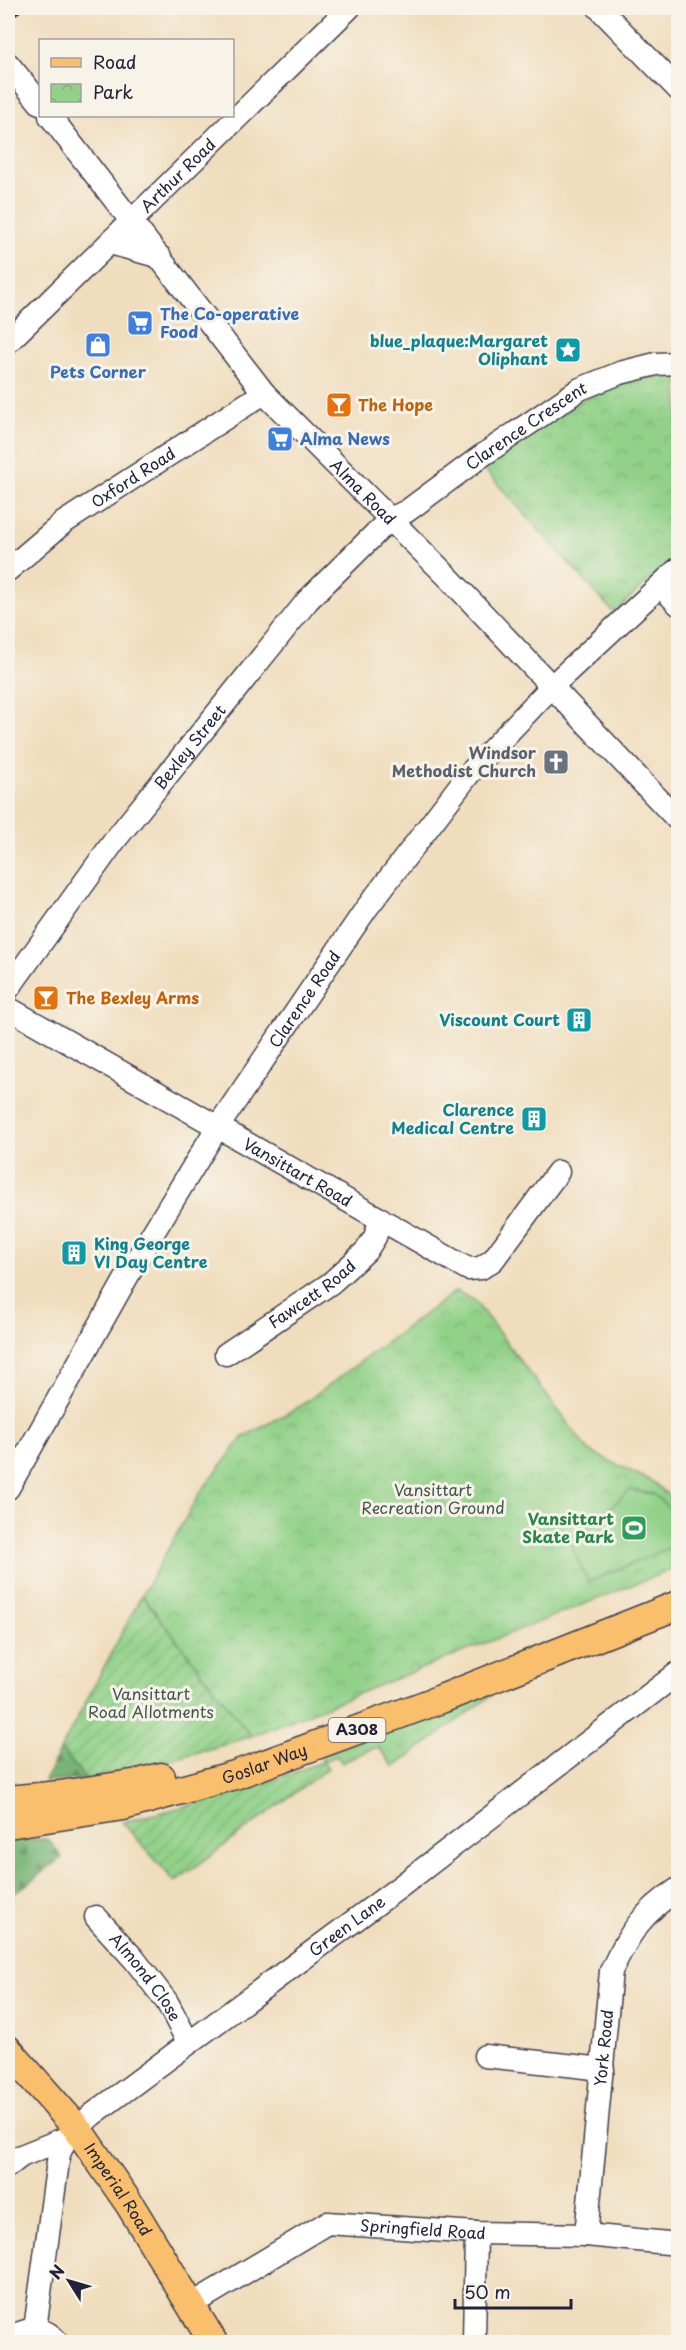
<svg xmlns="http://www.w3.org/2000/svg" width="686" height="2350" font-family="'Playpen Sans',sans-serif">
	<defs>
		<pattern id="grass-tufts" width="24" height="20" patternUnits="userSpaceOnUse" patternTransform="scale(1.5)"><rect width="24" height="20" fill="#91d188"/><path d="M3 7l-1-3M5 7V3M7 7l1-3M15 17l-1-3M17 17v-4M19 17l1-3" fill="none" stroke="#7db376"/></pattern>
		<pattern id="forest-firs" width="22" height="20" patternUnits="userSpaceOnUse" patternTransform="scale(1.5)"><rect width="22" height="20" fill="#74b374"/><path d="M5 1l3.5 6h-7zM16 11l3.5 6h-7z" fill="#5f9160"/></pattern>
		<pattern id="park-crowns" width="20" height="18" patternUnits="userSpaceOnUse" patternTransform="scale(1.5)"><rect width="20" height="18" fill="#91d188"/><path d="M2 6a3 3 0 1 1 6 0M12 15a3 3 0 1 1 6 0" fill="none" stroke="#7db376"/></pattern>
		<pattern id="garden-furrows" width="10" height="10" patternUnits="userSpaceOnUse" patternTransform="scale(1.5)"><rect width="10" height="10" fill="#91d188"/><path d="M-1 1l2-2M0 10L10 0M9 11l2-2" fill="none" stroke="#7db376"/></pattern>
	</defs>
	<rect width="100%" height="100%" fill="#f7f3e8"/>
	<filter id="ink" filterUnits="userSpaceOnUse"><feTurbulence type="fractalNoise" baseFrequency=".0167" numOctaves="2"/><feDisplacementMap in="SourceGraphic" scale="12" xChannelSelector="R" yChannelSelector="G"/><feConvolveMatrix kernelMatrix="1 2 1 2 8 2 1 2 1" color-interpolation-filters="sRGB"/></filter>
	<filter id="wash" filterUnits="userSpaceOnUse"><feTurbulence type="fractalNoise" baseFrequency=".008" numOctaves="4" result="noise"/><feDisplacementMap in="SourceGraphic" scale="24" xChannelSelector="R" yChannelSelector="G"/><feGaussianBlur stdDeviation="1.35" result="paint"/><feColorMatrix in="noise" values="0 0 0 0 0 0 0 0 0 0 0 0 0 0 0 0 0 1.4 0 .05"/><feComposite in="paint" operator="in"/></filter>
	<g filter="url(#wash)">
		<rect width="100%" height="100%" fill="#f0ddbd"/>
		<path fill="url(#grass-tufts)" stroke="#5a7a62" stroke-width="1.5" d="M490 1694 491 1696 394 1767 378 1747 364 1752 342 1763 337 1756 323 1761 320 1755Z"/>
		<g fill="url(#forest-firs)" stroke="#4b6a58" stroke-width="1.5">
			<path d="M61 1749 86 1779 44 1782Z"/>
			<path d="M48 1839 62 1857 10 1897 8 1895V1843L9 1840Z"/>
		</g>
		<g fill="url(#park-crowns)" stroke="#5a7a62" stroke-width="1.5">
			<path d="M678 374V553L614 613 484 469C530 437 577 393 633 380 648 377 664 376 678 374Z"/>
			<path d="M456 1291 474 1300 589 1451 653 1482 678 1504V1567L251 1736 142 1595 200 1493 243 1437 299 1407Z"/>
		</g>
		<g fill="url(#garden-furrows)" stroke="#5a7a62" stroke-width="1.5">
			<path d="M142 1595 251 1736C197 1754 142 1768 86 1779L61 1749Z"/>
			<path d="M323 1761 328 1768 175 1882 122 1822C191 1806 258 1788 323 1761Z"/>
		</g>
		<path fill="#91d188" stroke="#5a7a62" stroke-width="1.5" d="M630 1490 653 1494 671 1509 678 1518V1537L669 1548 588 1582 571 1544Z"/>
	</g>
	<g filter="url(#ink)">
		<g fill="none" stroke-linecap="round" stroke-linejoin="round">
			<defs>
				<g id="minor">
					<path d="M599 8 678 89"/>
					<path d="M8 64 40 103"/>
					<path id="s1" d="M50 116 264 393 449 578 678 820"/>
					<path d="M110 243 160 257"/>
					<path id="s2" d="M8 342 349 8"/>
					<path id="s3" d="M8 570 63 523 264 393"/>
					<path d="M661 586 678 604"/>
					<path id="s4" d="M8 989 115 840 308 600 390 519 407 511 480 457 580 389 620 373 656 364 678 363"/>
					<path id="s5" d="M8 1008 468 1269 481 1268 493 1260 558 1172"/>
					<path id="s6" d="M226 1354 331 1283 366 1251 375 1237 381 1219"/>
					<path id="s7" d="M8 1488 137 1259 217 1128 366 909 468 775 553 685 678 569"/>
					<path id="s8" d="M96 1917 134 1959 167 2002 188 2042"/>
					<path d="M485 2056 603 2069"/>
					<path id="s9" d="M8 2166 21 2156 66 2138 92 2115 401 1886 678 1673"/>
					<path id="s10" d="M586 2235 611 1971C629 1933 643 1912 678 1889"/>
					<path id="s11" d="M191 2305 327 2223 476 2233 586 2235 678 2244"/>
					<path d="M35 2329 59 2154 66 2138"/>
					<path d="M8 2341C23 2327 44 2325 57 2342"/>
					<path d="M474 2342 476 2233"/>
				</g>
				<g id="major">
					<path d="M8 1800 60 1795 139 1783 161 1777"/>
					<path id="s12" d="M8 1824 123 1806 235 1775 441 1699 678 1605"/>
					<path id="s13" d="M8 2050 76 2127 130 2205 213 2342"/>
				</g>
			</defs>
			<use href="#minor" stroke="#413e4e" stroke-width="25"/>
			<use href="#major" stroke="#413e4e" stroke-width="31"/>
			<use href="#minor" stroke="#fff" stroke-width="22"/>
			<use href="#major" stroke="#f9bf6d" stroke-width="28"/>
			<path stroke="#22223b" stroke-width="4.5" d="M8 20 21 8"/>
		</g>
	</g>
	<defs>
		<symbol id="supermarket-square" viewBox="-11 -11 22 22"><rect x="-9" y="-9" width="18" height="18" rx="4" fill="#3f7fe0" stroke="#f7f3e8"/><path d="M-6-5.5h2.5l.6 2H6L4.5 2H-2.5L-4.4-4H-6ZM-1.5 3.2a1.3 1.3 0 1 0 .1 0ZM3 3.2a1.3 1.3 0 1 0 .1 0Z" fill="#fff"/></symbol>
		<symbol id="shop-square" viewBox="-11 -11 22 22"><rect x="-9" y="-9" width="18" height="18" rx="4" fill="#3f7fe0" stroke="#f7f3e8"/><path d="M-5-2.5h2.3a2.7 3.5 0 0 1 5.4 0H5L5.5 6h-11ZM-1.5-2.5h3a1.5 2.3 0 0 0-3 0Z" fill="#fff"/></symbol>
		<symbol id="sight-square" viewBox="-11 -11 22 22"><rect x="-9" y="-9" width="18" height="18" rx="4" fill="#0f9aa8" stroke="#f7f3e8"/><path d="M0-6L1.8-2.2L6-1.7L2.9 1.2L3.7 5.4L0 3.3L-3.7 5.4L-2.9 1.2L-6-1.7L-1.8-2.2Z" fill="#fff"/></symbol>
		<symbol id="bar-square" viewBox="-11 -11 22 22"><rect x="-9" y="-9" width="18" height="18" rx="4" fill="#e8710a" stroke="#f7f3e8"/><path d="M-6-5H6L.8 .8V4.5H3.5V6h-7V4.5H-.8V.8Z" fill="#fff"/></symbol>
		<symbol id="church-square" viewBox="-11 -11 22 22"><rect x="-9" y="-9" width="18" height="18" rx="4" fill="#6b7280" stroke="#f7f3e8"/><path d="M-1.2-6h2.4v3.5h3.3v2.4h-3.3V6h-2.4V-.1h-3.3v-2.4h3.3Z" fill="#fff"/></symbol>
		<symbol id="building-square" viewBox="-11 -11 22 22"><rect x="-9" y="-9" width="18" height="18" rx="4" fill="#0f9aa8" stroke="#f7f3e8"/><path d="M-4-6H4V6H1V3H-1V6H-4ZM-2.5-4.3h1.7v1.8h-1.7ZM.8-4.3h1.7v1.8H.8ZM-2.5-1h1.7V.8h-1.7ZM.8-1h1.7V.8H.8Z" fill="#fff"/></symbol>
		<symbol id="stadium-square" viewBox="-11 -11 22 22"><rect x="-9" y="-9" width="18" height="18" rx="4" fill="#2e9e5b" stroke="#f7f3e8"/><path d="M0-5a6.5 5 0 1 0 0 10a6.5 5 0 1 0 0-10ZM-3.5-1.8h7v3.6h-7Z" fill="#fff"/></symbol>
	</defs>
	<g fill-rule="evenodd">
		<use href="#supermarket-square" x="125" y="308" width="30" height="30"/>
		<use href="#shop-square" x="83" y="330" width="30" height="30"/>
		<use href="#sight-square" x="553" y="335" width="30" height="30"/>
		<use href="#bar-square" x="324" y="390" width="30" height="30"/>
		<use href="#supermarket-square" x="265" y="424" width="30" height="30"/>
		<use href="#church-square" x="541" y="747" width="30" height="30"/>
		<use href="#bar-square" x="31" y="983" width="30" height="30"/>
		<use href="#building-square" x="564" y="1005" width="30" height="30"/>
		<use href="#building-square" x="519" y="1104" width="30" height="30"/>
		<use href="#building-square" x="59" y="1238" width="30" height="30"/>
		<use href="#stadium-square" x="619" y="1513" width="30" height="30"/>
	</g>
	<g text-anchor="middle" stroke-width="6" stroke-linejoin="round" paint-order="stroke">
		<rect fill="#f7f3e8" stroke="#62616f" stroke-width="1.5" x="328.5" y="1718" width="57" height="24" rx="4.5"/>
		<g font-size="15" font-weight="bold" fill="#22223b">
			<text x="357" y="1735">A308</text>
		</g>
		<g font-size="16" fill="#22223b" stroke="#f7f3e8">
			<text dy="6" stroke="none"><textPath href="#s2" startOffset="238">Arthur Road</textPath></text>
			<text dy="6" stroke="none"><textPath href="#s4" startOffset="772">Clarence Crescent</textPath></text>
			<text dy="6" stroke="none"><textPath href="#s3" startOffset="156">Oxford Road</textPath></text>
			<text dy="6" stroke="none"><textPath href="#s1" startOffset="490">Alma Road</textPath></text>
			<text dy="6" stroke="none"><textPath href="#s4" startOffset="303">Bexley Street</textPath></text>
			<text dy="6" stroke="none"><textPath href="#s7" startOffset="572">Clarence Road</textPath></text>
			<text dy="6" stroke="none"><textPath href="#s5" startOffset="333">Vansittart Road</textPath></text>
			<text dy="6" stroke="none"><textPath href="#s6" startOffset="105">Fawcett Road</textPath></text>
			<text dy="6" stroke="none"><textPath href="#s12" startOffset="264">Goslar Way</textPath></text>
			<text dy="6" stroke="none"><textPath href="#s9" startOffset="417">Green Lane</textPath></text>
			<text dy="6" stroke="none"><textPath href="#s8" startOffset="78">Almond Close</textPath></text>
			<text dy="6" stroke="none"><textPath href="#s10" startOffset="188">York Road</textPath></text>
			<text dy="6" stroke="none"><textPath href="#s13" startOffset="178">Imperial Road</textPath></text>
			<text dy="6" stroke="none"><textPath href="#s11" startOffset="255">Springfield Road</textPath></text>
		</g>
		<g font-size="16" font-weight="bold" fill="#366cbe" stroke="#f7f3e8" text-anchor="start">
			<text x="160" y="320">The Co-operative<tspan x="160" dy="18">Food</tspan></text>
			<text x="98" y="378" text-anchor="middle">Pets Corner</text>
			<text x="300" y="445">Alma News</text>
		</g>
		<g font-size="16" font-weight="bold" fill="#0d838f" stroke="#f7f3e8" text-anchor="end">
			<text x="548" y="347">blue_plaque:Margaret<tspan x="548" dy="18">Oliphant</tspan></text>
			<text x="560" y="1026">Viscount Court</text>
			<text x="514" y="1116">Clarence<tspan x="514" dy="18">Medical Centre</tspan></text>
			<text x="94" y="1250" text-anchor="start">King George<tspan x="94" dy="18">VI Day Centre</tspan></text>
		</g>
		<g font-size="16" font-weight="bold" fill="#c56008" stroke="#f7f3e8" text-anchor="start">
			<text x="358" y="411">The Hope</text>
			<text x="66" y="1004">The Bexley Arms</text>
		</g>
		<g font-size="16" font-weight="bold" fill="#5b616d" stroke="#f7f3e8" text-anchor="end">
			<text x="536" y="759">Windsor<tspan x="536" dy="18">Methodist Church</tspan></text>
		</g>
		<g font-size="16" fill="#435752" stroke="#f7f3e8">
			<text x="433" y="1496">Vansittart<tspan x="433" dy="18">Recreation Ground</tspan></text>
			<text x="151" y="1700">Vansittart<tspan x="151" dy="18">Road Allotments</tspan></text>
		</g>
		<g font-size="16" font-weight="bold" fill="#27864d" stroke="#f7f3e8" text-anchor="end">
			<text x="614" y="1525">Vansittart<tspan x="614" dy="18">Skate Park</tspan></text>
		</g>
	</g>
	<rect width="686" height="2350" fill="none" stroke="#f7f3e8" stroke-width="30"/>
	<rect x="39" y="39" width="195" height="78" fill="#f7f3e8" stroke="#a29fa3" stroke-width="1.5"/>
	<rect x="51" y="58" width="30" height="9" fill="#f9bf6d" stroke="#a29fa3" stroke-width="1.5"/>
	<text x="93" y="69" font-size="18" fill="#22223b">Road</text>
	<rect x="51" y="84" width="30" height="18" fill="url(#park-crowns)" stroke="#a29fa3" stroke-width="1.5"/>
	<text x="93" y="99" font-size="18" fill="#22223b">Park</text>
	<g transform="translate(69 2281) rotate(307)" stroke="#f7f3e8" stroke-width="4.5" paint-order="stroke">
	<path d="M0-4.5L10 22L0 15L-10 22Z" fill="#22223b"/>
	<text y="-9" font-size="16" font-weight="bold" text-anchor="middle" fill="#22223b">N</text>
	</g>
	<path d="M455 2299v9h116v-9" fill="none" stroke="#22223b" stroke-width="3"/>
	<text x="464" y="2299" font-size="18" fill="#22223b" stroke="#f7f3e8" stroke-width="4.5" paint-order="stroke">50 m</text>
</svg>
